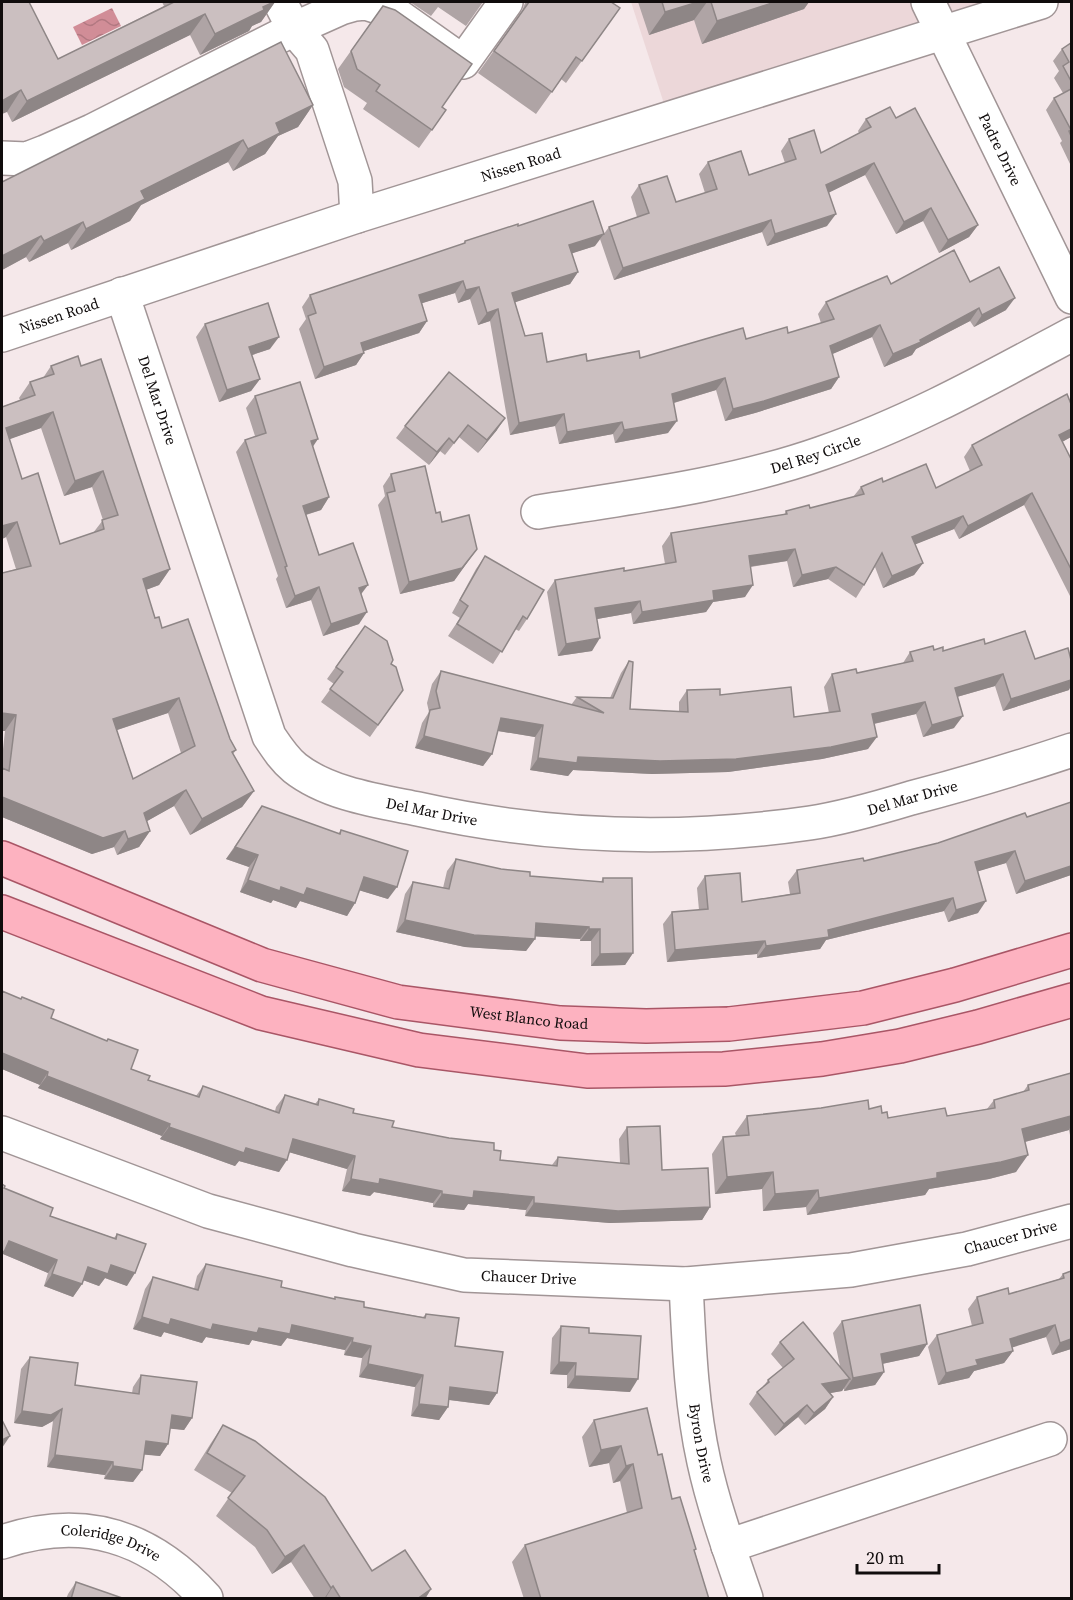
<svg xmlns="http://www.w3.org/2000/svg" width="1073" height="1600" font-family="'Source Serif 4',serif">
	<defs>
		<pattern id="water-waves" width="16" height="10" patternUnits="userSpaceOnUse" patternTransform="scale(1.5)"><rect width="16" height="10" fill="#d18d97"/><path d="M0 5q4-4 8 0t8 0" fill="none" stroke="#b27881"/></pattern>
	</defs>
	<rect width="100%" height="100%" fill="#f5e8ea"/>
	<path fill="#ecd7d9" d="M631 2H1041L669 119Z"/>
	<path fill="url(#water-waves)" d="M112 8 121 26 82 45 73 27Z"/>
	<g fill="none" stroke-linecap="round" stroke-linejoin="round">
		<defs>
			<g id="minor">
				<path d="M280 2 294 29 312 50 355 181 357 216"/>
				<path id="s1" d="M928 2 1072 297"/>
				<path d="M2 158 27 159 45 152 92 131 294 29 341 8 355 4 366 3 391 11 463 62 506 2"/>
				<path id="s2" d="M122 294 269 736C277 748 284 759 295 768 328 794 378 801 418 809 548 838 679 842 810 823 844 818 878 808 911 798 965 784 1018 768 1072 750"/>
				<path id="s3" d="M2 335 357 216 1041 2"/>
				<path id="s4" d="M538 512C633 497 731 485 822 453 910 423 990 378 1072 334"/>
				<path id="s5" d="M2 1133 208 1211 353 1250 464 1275 686 1284 851 1270 967 1249 1072 1221"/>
				<path id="s6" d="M686 1284C689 1344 691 1403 704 1462 714 1508 731 1554 746 1598"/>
				<path id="s7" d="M2 1542C82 1515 149 1535 206 1598"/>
				<path d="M728 1546 1050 1439"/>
			</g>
			<g id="major">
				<path id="s8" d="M2 858 262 965 398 1002 560 1023 646 1026 729 1024 863 1008 955 985 1072 950"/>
				<path d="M2 912 261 1013 419 1050 587 1071 724 1069 822 1059 900 1046 978 1027 1072 1000"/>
			</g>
		</defs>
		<use href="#minor" stroke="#a19596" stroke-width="36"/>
		<use href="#major" stroke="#a95666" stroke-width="36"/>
		<use href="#minor" stroke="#fff" stroke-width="33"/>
		<use href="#major" stroke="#fdb2c0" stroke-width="33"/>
	</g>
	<g fill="#afa4a5" fill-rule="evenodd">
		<path d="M2 2 58 59 164 6 162 2H275L261 22 252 26 249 31 200 55 190 35 12 122 7 112Z"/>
		<path d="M410 2H483L466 26 438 7 431 16Z"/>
		<path d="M524 2H611L620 8 566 83 561 79 536 114 478 73 522 11 525 3Z"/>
		<path d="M638 2H809L804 9 702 44 694 20 649 35Z"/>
		<path d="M383 6 442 107 446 110 419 148 363 109 367 103 344 87 338 69Z"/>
		<path d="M1071 43V166L1060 143 1062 141 1046 110 1054 98 1063 93 1054 78 1059 71 1053 61 1062 49Z"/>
		<path d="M313 105 298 127 278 136 265 154 233 171 228 162 141 205 130 221 71 250 68 243 29 262 26 257 2 270V182Z"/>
		<path d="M896 118 978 225 969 237 939 253 923 221 896 234 865 175 829 192 827 226 767 246 762 232 614 280 600 239 609 227 637 217 631 197 639 185 676 202 705 193 699 174 708 162 749 175 785 163 781 151 789 139 821 153 859 133 858 131 866 119Z"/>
		<path d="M518 226 595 246 572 253 578 272 570 284 515 302 525 336 547 362 640 358 746 339 788 333 821 323 818 314 826 302 891 284 970 282 1006 310 974 327 970 321 916 349 912 355 884 367 872 337 832 354 839 377 831 389 755 413 725 421 716 390 674 403 668 433 615 443 613 434 559 444 555 426 510 435 490 321 478 325 470 299 458 303 455 293 422 303 427 321 419 333 364 351V353L356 365 315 379 299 329 306 319 302 307 310 295 463 244 465 241Z"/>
		<path d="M205 324 270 349 252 355 260 379 251 391 219 402 196 337Z"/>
		<path d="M51 366H81L170 569 159 585 146 590 155 618 162 628 230 739 236 750 233 754 254 791 242 807 190 835 174 806 147 821 150 831 139 847 117 855 114 847 92 854 2 817V758L5 731H2V573L16 569 6 537 2 539V407L20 400 19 398 30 382 43 378ZM41 428 64 496 92 487 103 520 93 533 60 544 22 479 9 439ZM168 713 181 753 133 779 117 730Z"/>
		<path d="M449 372 497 430 478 453 459 437 445 455 440 451 429 465 396 438 405 426Z"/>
		<path d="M255 396 313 447 329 497 321 510 306 515 319 555 361 594 359 624 323 636 311 600 286 608 276 579 278 576 236 452 245 440 255 436 246 408Z"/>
		<path d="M1071 437 1062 442 1071 459V598L1024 505 959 539 954 529 915 544 923 563 914 575 883 588 875 567 864 585 856 598 828 579 793 587 787 561 751 567 745 597 713 602 706 612 633 624 631 613 597 619 592 651 558 656 547 592 555 580 624 571 665 564 662 546 671 533 784 515 786 511 810 508 853 497 861 487 883 482 936 488 970 471 964 457 972 445Z"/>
		<path d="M391 474 436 513 468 561 454 581 400 594 378 505 385 496 383 486Z"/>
		<path d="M485 556 527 619 519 631 515 629 493 664 448 636 460 618 452 613 476 569Z"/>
		<path d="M365 626 391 664 403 690 370 737 321 702 334 684 327 679Z"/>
		<path d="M985 644 1035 659 1069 690 1003 711 995 686 957 697 954 728 923 737 916 714 874 724 868 749 822 759 728 772 652 774 573 770 568 776 530 770 535 737 498 731 492 754 483 766 415 748 422 723 429 712 427 703 432 684 441 671 571 705 577 697 610 698 621 673 629 661 630 709 679 712V702L687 690 720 695 794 717 829 713 824 687 832 674 857 673 903 663 910 652 934 650 943 651Z"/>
		<path d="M1071 802V877V875L1016 894 1006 863 978 871V913L948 922 944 911 826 940 820 949 757 958V954L667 962 663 924 672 912 699 910 697 888 705 876 742 902 790 894 788 882 797 870 864 861 938 843 1027 817Z"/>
		<path d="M262 806 338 834 341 830 388 899 359 890 355 903 347 916 300 901 296 908 273 900 271 903 240 892 249 867 226 859Z"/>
		<path d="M456 859 530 876 601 882 603 878 633 953 625 965 591 966V941H580V939L535 936V939L526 951 465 947 396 932 405 894 413 882 443 888 447 871Z"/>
		<path d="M2 991 51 1018 106 1041 108 1039 131 1069 148 1080 196 1096 203 1086 275 1111 276 1107 285 1095 315 1104 319 1099 353 1113 392 1127 494 1150 500 1160 552 1165 558 1157 620 1163 619 1139 627 1127 662 1170 710 1207 702 1220 610 1223 525 1216 526 1210 468 1204 464 1210 433 1207V1203L374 1192 370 1196 342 1191 347 1169 289 1152 279 1172 239 1161 235 1166 160 1139 162 1136 38 1088 40 1085 2 1069Z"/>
		<path d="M1071 1073V1140L1069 1130 1025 1142 1016 1172 989 1179 929 1189 925 1195 807 1215 806 1207 763 1211 762 1189 715 1194 712 1154 723 1137 736 1136 735 1133 747 1116 869 1109 882 1113 888 1118 947 1116 987 1109 994 1100 1023 1092 1028 1085Z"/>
		<path d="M4 1188 50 1216 114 1238 117 1234 127 1286 105 1278 99 1286 83 1280 82 1284 73 1297 44 1286 48 1273 3 1254Z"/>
		<path d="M206 1264 281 1287 334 1299 335 1297 364 1307 423 1317 426 1314 497 1393 489 1405 449 1400 448 1407 439 1420 411 1416 415 1387 359 1377 362 1358 344 1355 345 1350 287 1338 281 1346 252 1340 249 1345 206 1337 202 1343 164 1332 161 1337 133 1329 145 1289 153 1277 194 1289 197 1276Z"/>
		<path d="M1071 1271V1349L1052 1355 1046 1337 1012 1347 1013 1351 1004 1363 974 1371 969 1378 938 1385 928 1347 937 1335 972 1326 968 1309 977 1297 1009 1294 1059 1279 1063 1274Z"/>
		<path d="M842 1321 927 1344 919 1356 882 1364 884 1372 875 1385 844 1391V1388L842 1391 830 1393 833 1397 825 1409 805 1425 798 1417 775 1436 749 1404 757 1392 763 1387 768 1380 783 1368 771 1354 780 1342 840 1366 833 1333Z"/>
		<path d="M561 1326 589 1333 630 1392 567 1388V1375L550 1374 552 1338Z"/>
		<path d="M30 1357 75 1385 132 1393 133 1387 141 1375 192 1418 184 1430 170 1428 168 1444 160 1456 144 1454 142 1470 133 1482 104 1479 105 1475 47 1467 53 1421 42 1427 14 1423 21 1369Z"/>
		<path d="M594 1420 658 1455 672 1499 695 1552 709 1599H524L512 1562 525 1545 627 1513 620 1481 613 1483 609 1463 589 1467 582 1437Z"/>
		<path d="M223 1425 372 1571 431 1589 425 1599H315L291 1562 272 1574 255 1547 216 1516 232 1493 194 1470 211 1443Z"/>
		<path d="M76 1582 125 1599H66L68 1594Z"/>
	</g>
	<g fill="#8e8686">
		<path d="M275 2 261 22 252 26 249 31 200 55 215 34 263 7Z"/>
		<path d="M698 2H707L694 20 649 35 665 12Z"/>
		<path d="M775 2H809L804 9 702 44 717 21Z"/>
		<path d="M205 14 190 35 12 122 27 101Z"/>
		<path d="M21 90 7 112 2 114V101Z"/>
		<path d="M313 105 298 127 278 136 265 154 233 171 248 149 276 123Z"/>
		<path d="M243 140 228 162 141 205 130 221 71 250 86 229 141 191Z"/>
		<path d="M874 163 865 175 818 198 826 185Z"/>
		<path d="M931 208 923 221 896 234 904 222Z"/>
		<path d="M836 214 827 226 767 246 775 234Z"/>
		<path d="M771 220 762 232 614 280 623 268Z"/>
		<path d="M83 222 68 243 29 262 44 241Z"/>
		<path d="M978 225 969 237 939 253 948 240Z"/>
		<path d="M604 234 595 246 561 257 569 245Z"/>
		<path d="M41 236 26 257 2 270V256Z"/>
		<path d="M578 272 570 284 504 306 512 293Z"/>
		<path d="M463 281 455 293 410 307 419 295Z"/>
		<path d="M479 287 470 299 458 303 466 290Z"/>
		<path d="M1015 298 1006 310 974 327 982 315Z"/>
		<path d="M979 308 970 321 916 349 912 355 884 367 893 354Z"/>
		<path d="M498 309 490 321 478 325 487 313Z"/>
		<path d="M427 321 419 333 352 355 361 343Z"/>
		<path d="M880 325 872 337 821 359 830 346Z"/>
		<path d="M279 337 270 349 240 359 249 347Z"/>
		<path d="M364 353 356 365 315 379 324 367Z"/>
		<path d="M839 377 831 389 755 413 725 421 733 409Z"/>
		<path d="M725 378 716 390 663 406 672 394Z"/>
		<path d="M260 379 251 391 219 402 227 390Z"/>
		<path d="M53 412 41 428 2 442 6 428Z"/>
		<path d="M564 414 555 426 510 435 519 423Z"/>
		<path d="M505 418 497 430 478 453 487 440Z"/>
		<path d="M677 421 668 433 615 443 624 430Z"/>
		<path d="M622 422 613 434 559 444 567 432Z"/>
		<path d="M1071 429V437L1051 448 1059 435Z"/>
		<path d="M449 438 440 451 429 465 437 452Z"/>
		<path d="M318 439 310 451 311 441Z"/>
		<path d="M103 471 92 487 64 496 75 481Z"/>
		<path d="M1032 493 1024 505 959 539 968 526Z"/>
		<path d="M329 497 321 510 295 518 303 506Z"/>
		<path d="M963 516 954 529 904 549 912 537Z"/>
		<path d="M17 522 6 537 2 539V526Z"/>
		<path d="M477 549 454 581 400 594 409 582Z"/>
		<path d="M795 549 787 561 740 568 749 556Z"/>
		<path d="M923 563 914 575 883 588 892 576Z"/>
		<path d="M836 567 828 579 793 587 802 575Z"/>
		<path d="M170 569 159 585 132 595 143 579Z"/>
		<path d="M368 585 359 597V588Z"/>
		<path d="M753 585 745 597 713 602 706 612 633 624 642 612 713 591Z"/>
		<path d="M319 587 311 600 286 608 295 596Z"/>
		<path d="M640 601 631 613 586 621 595 608Z"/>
		<path d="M367 612 359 624 323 636 331 624Z"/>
		<path d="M600 638 592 651 558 656 566 644Z"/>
		<path d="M1003 674 995 686 946 700 955 688Z"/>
		<path d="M1071 680V686L1069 690 1003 711 1011 699Z"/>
		<path d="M179 698 168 713 102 735 113 719Z"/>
		<path d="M925 702 916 714 864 726 872 714Z"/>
		<path d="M2 713 16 715 5 731H2Z"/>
		<path d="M963 716 954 728 923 737 932 725Z"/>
		<path d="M501 718 543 725 535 737 492 730Z"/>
		<path d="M424 736 492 754 483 766 415 748Z"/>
		<path d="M877 737 868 749 822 759 728 772 652 774 573 770 568 776 530 770 538 758 578 757Z"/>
		<path d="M186 790 174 806 133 829 144 813Z"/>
		<path d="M254 791 242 807 190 835 202 819Z"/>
		<path d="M2 797 125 831 114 847 92 854 2 817Z"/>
		<path d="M150 831 139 847 117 855 128 839Z"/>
		<path d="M235 847 258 855 249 867 226 859Z"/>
		<path d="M1015 851 1006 863 966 875 975 862Z"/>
		<path d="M1071 866V875L1016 894 1025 881Z"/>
		<path d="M364 877 397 887 388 899 355 889Z"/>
		<path d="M248 880 281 887 307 888 355 903 347 916 300 901 296 908 273 900 271 903 240 892Z"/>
		<path d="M953 898 944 911 826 940 820 949 757 958 766 946Z"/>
		<path d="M986 901 978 913 948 922 956 910Z"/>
		<path d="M405 920 535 939 526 951 465 947 396 932Z"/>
		<path d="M536 923 589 927 580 939 527 936Z"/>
		<path d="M589 929H600L591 941H580Z"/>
		<path d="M765 941 757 954 667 962 675 950Z"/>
		<path d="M633 953 625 965 591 966 600 954Z"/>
		<path d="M2 1053 48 1072 40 1085 2 1069Z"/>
		<path d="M47 1076 170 1124 162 1136 38 1088Z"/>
		<path d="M1071 1116V1126L1069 1130 1010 1146 1022 1129Z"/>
		<path d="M169 1127 246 1148 287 1160 279 1172 239 1161 235 1166 160 1139Z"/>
		<path d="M293 1139 355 1156 347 1169 285 1151Z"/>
		<path d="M1028 1155 1016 1172 989 1179 929 1189 925 1195 807 1215 819 1198 937 1173Z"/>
		<path d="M773 1172 762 1189 715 1194 727 1177Z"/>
		<path d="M351 1179H380L442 1191 433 1203 374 1192 370 1196 342 1191Z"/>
		<path d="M818 1190 806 1207 763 1211 775 1194Z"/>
		<path d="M474 1191 534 1197 526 1210 468 1204 464 1210 433 1207 442 1194Z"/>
		<path d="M534 1203 710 1207 702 1220 610 1223 525 1216Z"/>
		<path d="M9 1241 57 1260 48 1273 3 1254 2 1256V1251Z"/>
		<path d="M111 1265 135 1273 127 1286 105 1278 99 1286 80 1279 88 1267Z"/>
		<path d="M52 1274 82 1284 73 1297 44 1286Z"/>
		<path d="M142 1317 259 1328 292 1325 353 1338 345 1350 287 1338 281 1346 252 1340 249 1345 206 1337 202 1343 164 1332 161 1337 133 1329Z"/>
		<path d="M1055 1325 1046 1337 1001 1351 1010 1339Z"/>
		<path d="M1071 1339V1349L1052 1355 1060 1343Z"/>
		<path d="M352 1342 371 1346 362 1358 344 1355Z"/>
		<path d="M927 1344 919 1356 872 1366 881 1354Z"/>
		<path d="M1013 1351 1004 1363 974 1371 969 1378 938 1385 946 1373 976 1360Z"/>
		<path d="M559 1362 576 1363 567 1375 550 1374Z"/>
		<path d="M368 1364 423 1375 415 1387 359 1377Z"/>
		<path d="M884 1372 875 1385 844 1391 853 1378Z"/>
		<path d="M575 1376 638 1379 630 1392 567 1388Z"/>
		<path d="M850 1379 842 1391 814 1396 822 1384Z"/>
		<path d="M450 1387 497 1393 489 1405 442 1399Z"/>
		<path d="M833 1397 825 1409 805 1425 814 1413Z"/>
		<path d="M419 1404 448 1407 439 1420 411 1416Z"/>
		<path d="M807 1405 798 1417 775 1436 784 1424Z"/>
		<path d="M62 1409 53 1421 42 1427 14 1423 22 1411Z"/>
		<path d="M172 1415 192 1418 184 1430 163 1428Z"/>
		<path d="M10 1436 2 1448V1440Z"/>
		<path d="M146 1441 168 1444 160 1456 137 1454Z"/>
		<path d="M621 1446 609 1463 589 1467 601 1450Z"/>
		<path d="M55 1455 113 1462 105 1475 47 1467Z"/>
		<path d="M633 1464 620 1481 613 1483 626 1466Z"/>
		<path d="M113 1466 142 1470 133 1482 104 1479Z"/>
		<path d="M304 1545 291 1562 272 1574 285 1557Z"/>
		<path d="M333 1586 325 1599H324L331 1588Z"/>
		<path d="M431 1589 425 1599H417Z"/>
	</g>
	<g fill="#cbbfc0" stroke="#8e8686" stroke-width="1.5" fill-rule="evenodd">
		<path d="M2 2H29L58 59 174 2H274L263 7 264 10 215 34 205 14 27 101 21 90 2 101Z"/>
		<path d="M529 2H611L620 8 582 61 576 57 552 92 494 51Z"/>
		<path d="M662 2H698L665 12Z"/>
		<path d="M711 2H775L717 21Z"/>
		<path d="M383 6 395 10 472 64 442 107 446 110 432 130 376 91 380 85 357 69 351 51Z"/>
		<path d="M281 42 313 105 276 123 280 133 248 149 243 140 141 191 145 199 86 229 83 222 44 241 41 236 2 256V182Z"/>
		<path d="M1071 43V81L1063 66 1069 62 1062 49Z"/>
		<path d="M1071 89V136L1069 131 1071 130 1054 98Z"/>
		<path d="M890 107 896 118 915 108 978 225 948 240 931 208 904 222 874 163 826 185 836 214 775 234 771 220 623 268 609 227 649 213 639 185 667 176 676 202 717 189 708 162 741 151 749 175 796 159 789 139 814 130 821 153 871 127 866 119Z"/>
		<path d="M593 201 604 234 569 245 578 272 512 293 525 336 542 333 547 362 586 354 587 361 639 351 640 358 743 328 746 339 787 327 788 333 834 319 826 302 887 276 891 284 954 250 970 282 999 267 1015 298 982 315 979 308 920 340 921 342 893 354 880 325 830 346 839 377 764 401 733 409 725 378 672 394 677 421 624 430 622 422 567 432 564 414 519 423 498 309 487 313 479 287 466 290 463 281 419 295 427 321 361 343 364 353 324 367 308 316 316 313 310 295 465 243V241L518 224V226Z"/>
		<path d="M268 303 279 337 249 347 260 379 227 390 205 324Z"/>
		<path d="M78 356 81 366 101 359 170 569 143 579 155 618 159 617 162 628 188 619 230 739 236 750 232 752 254 791 202 819 186 790 144 813 150 831 128 839 125 831 103 838 2 797V768L9 771 16 715 2 713V573L31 566 17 522 2 526V407L35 395 30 382 54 374 51 366ZM53 412 75 481 103 471 118 515 102 520 104 529 60 544 38 473 22 479 6 428ZM179 698 195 746 133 779 113 719Z"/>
		<path d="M449 372 505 418 487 440 468 425 454 443 449 438 437 452 405 426Z"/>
		<path d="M300 382 318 439 311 441 329 497 303 506 319 555 353 543 368 585 359 588 367 612 331 624 319 587 295 596 285 567 287 566 245 440 266 433 255 396Z"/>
		<path d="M1067 394 1071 404V429L1059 435 1071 459V569L1032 493 968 526 963 516 912 537 923 563 892 576 882 553 864 585 836 567 802 575 795 549 749 556 753 585 713 591 714 600 642 612 640 601 595 608 600 638 566 644 555 580 624 568V571L676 562 671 533 787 514 786 511 809 505 810 508 864 494 861 487 882 478 883 482 926 464 936 488 982 465 972 445Z"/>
		<path d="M425 466 436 513 440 512 442 522 469 515 477 549 462 568 409 582 387 493 395 491 391 474Z"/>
		<path d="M485 556 544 590 527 619 523 616 502 652 457 624 468 606 460 600Z"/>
		<path d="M365 626 387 641 393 660 391 664 396 667 403 690 378 725 330 689 343 672 336 667Z"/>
		<path d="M1025 631 1035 659 1068 648 1071 660V680L1011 699 1003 674 955 688 963 716 932 725 925 702 872 714 877 737 831 747 736 759 660 761 578 757 577 763 538 758 543 725 501 718 492 754 424 736 430 710 440 708 436 691 441 671 604 713 577 697 613 698 629 661 633 662 630 709 688 712 687 690 720 689V695L791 687 794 717 840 711 832 674 856 669 857 673 913 661 910 652 933 646 934 650 943 647V651L984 639 985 644Z"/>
		<path d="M1071 802V866L1025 881 1015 851 975 862 986 901 956 910 953 898 828 930 829 937 766 946 765 941 675 950 672 912 708 909 705 876 740 873 742 902 800 893 797 870 863 858 864 861 938 843 1025 813 1027 817Z"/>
		<path d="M262 806 340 834 341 830 408 851 397 887 364 877 355 903 307 888 304 895 281 887 280 891 248 880 258 855 235 847Z"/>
		<path d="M456 859 501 869 530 872V876L603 882V878H632L633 953 600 954V929H589V927L536 923 535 939 474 935 405 920 413 882 449 889Z"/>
		<path d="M2 991 21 999 22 997 54 1010 51 1018 107 1041 108 1039 138 1050 131 1069 150 1076 148 1080 199 1097 203 1086 279 1113 285 1095 318 1105 319 1099 354 1109 353 1113 394 1121 392 1127 449 1138 494 1143V1150L501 1151 500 1160 557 1166 558 1157 629 1164 627 1127 660 1126 662 1170 708 1168 710 1207 618 1211 534 1203V1197L474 1191 473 1198 442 1194V1191L380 1179 379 1184 351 1179 355 1156 293 1139 287 1160 246 1148 244 1153 169 1127 170 1124 47 1076 48 1072 2 1053Z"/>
		<path d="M1071 1073V1116L1022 1129 1028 1155 1001 1162 937 1173V1178L819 1198 818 1190 775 1194 773 1172 727 1177 723 1137 749 1135 747 1116 821 1108 868 1100 869 1109 881 1106 882 1113 887 1112 888 1118 945 1108 947 1116 995 1108 994 1100 1029 1090 1028 1085Z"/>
		<path d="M2 1184 5 1186 4 1188 53 1208 50 1216 116 1239 117 1234 146 1244 135 1273 111 1265 108 1274 88 1267 82 1284 52 1274 57 1260 9 1241 4 1252 2 1251Z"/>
		<path d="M206 1264 282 1281 281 1287 335 1299V1297L364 1302V1307L425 1318 426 1314 459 1318 455 1346 503 1352 497 1393 450 1387 448 1407 419 1404 423 1375 368 1364 371 1346 352 1342 353 1338 292 1325 290 1334 259 1328 257 1333 213 1324 211 1330 171 1319 169 1325 142 1317 153 1277 198 1290Z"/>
		<path d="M1071 1271V1339L1060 1343 1055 1325 1010 1339 1013 1351 976 1360 978 1365 946 1373 937 1335 983 1323 977 1297 1008 1288 1009 1294 1064 1278 1063 1274Z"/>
		<path d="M920 1305 927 1344 881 1354 884 1372 853 1378 842 1321Z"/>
		<path d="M803 1322 850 1379 822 1384 833 1397 814 1413 807 1405 784 1424 757 1392 769 1382 768 1380 794 1359 780 1342Z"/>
		<path d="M561 1326 589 1328V1333L641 1336 638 1379 575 1376 576 1363 559 1362Z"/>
		<path d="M30 1357 78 1363 75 1385 139 1394 141 1375 197 1382 192 1418 172 1415 168 1444 146 1441 142 1470 113 1466V1462L55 1455 62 1409 51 1415 22 1411Z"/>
		<path d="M647 1408 658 1455 662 1454 672 1499 680 1497 696 1549 694 1550 709 1599H541L525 1545 642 1508 633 1464 626 1466 621 1446 601 1450 594 1420Z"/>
		<path d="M2 1420 10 1436 2 1440Z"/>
		<path d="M223 1425 255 1441 325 1497 372 1571 405 1550 431 1589 417 1599H341L333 1586 331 1588 304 1545 285 1557 267 1530 228 1498 245 1476 207 1453Z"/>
		<path d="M76 1582 125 1599H71Z"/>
	</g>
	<g text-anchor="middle" stroke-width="5" stroke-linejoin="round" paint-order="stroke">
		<g font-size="15" fill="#100c0c" stroke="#f5e8ea">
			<text dy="5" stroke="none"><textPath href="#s1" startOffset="164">Padre Drive</textPath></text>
			<text dy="5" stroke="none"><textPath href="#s3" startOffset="546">Nissen Road</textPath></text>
			<text dy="5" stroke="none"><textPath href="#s3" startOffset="60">Nissen Road</textPath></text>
			<text dy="5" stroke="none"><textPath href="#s2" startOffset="112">Del Mar Drive</textPath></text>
			<text dy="5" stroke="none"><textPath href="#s4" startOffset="284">Del Rey Circle</textPath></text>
			<text dy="5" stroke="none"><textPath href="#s2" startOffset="1138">Del Mar Drive</textPath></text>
			<text dy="5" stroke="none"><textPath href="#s2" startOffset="652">Del Mar Drive</textPath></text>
			<text dy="5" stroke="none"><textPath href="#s8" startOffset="554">West Blanco Road</textPath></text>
			<text dy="5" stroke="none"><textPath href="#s5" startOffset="1035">Chaucer Drive</textPath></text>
			<text dy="5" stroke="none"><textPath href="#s5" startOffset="549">Chaucer Drive</textPath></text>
			<text dy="5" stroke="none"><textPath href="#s6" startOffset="160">Byron Drive</textPath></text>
			<text dy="5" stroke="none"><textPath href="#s7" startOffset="112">Coleridge Drive</textPath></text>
		</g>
	</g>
	<rect width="1073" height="1600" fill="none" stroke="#100c0c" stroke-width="6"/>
	<path d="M857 1564v9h82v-9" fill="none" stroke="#100c0c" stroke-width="3"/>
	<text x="866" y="1564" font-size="18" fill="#100c0c" stroke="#f5e8ea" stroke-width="4.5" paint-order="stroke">20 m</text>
</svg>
